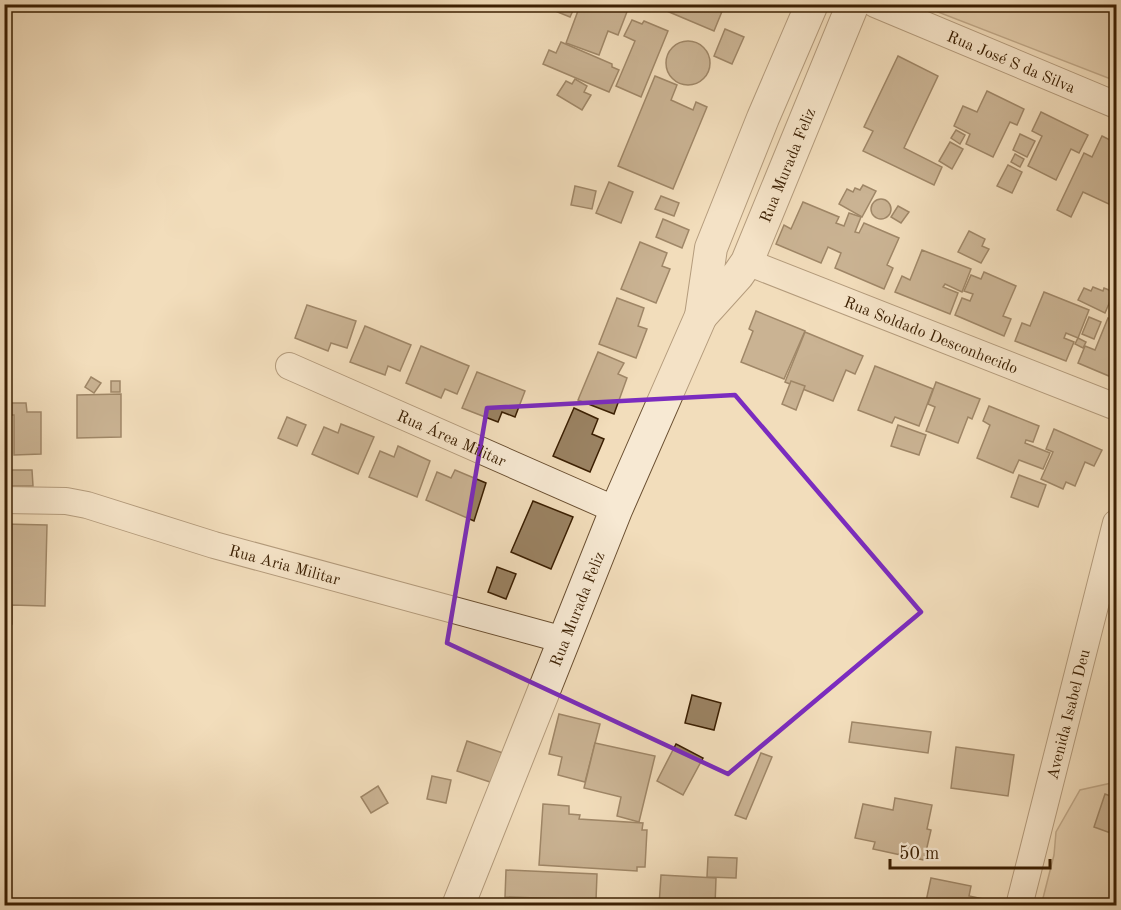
<svg xmlns="http://www.w3.org/2000/svg" width="1121" height="910" font-family="'Old Standard TT',serif">
	<rect width="100%" height="100%" fill="#f2ddbb"/>
	<filter id="stains"><feTurbulence type="fractalNoise" baseFrequency=".00333" numOctaves="4"/><feColorMatrix values="0 0 0 0 .2 0 0 0 0 .09 0 0 0 0 .02 0 0 0 .5 -.17"/></filter>
	<radialGradient id="worn" r=".72"><stop offset=".6" stop-color="#630" stop-opacity="0"/><stop offset="1" stop-color="#630" stop-opacity=".3"/></radialGradient>
	<g fill="#d3bd9c" stroke="#876e4f" stroke-width="1.5">
		<path d="M920 5H1116V82V81Z"/>
		<path d="M1116 782V905L1041 906 1054 855 1056 832 1080 790Z"/>
	</g>
	<g fill="#9a8262" stroke="#3b1f02" stroke-width="1.5">
		<path d="M538 4H630L618 35 608 31 599 55 566 43 579 8 575 6 570 17Z"/>
		<path d="M656 4H725L714 31 655 6Z"/>
		<path d="M632 20 642 24 644 21 668 31 641 97 616 86 635 41 624 36Z"/>
		<path d="M725 29 744 37 732 64 714 56Z"/>
		<circle cx="688" cy="63" r="22"/>
		<path d="M561 42 612 64V67L619 70 609 92 543 64 549 50 556 53Z"/>
		<path d="M898 56 938 76 904 148 942 167 934 185 863 151 873 131 864 127Z"/>
		<path d="M655 76 677 85 671 100 693 110 696 102 707 107 673 189 618 166Z"/>
		<path d="M575 79 587 86 584 92 591 95 582 110 557 95 566 81 572 84Z"/>
		<path d="M987 91 1024 109 1017 125 1010 122 993 157 966 144 970 134 954 126 963 106 977 112Z"/>
		<path d="M1041 112 1088 135 1079 153 1071 149 1056 180 1028 166 1042 136 1032 131Z"/>
		<path d="M956 130 965 135 960 144 951 138Z"/>
		<path d="M1020 134 1035 141 1027 157 1013 150Z"/>
		<path d="M1102 136 1116 143V193L1111 205 1083 192 1071 217 1057 210 1084 153 1092 157Z"/>
		<path d="M950 142 963 149 952 169 939 161Z"/>
		<path d="M1015 154 1024 159 1020 167 1011 162Z"/>
		<path d="M1008 165 1022 172 1012 193 997 186Z"/>
		<path d="M609 182 633 192 621 223 596 213Z"/>
		<path d="M863 185 876 191 862 217 839 204 847 189 853 192 855 188 860 190Z"/>
		<path d="M575 186 596 191 592 209 571 205Z"/>
		<path d="M661 196 679 203 674 216 655 209Z"/>
		<circle cx="881" cy="209" r="10"/>
		<path d="M803 202 839 217 836 223 844 226 849 213 861 217 855 232 859 233 864 223 899 238 887 265 893 268 884 289 835 268 841 253 828 247 821 263 776 244 784 225 791 229Z"/>
		<path d="M898 206 909 212 901 223 891 217Z"/>
		<path d="M663 219 689 230 682 248 656 237Z"/>
		<path d="M969 231 985 239 982 246 989 249 981 263 958 252Z"/>
		<path d="M640 242 667 253 662 266 670 269 656 303 621 289Z"/>
		<path d="M922 250 971 269 962 292 945 284 943 287 958 293 950 314 895 292 902 276 910 280Z"/>
		<path d="M984 272 1016 286 1003 316 1011 319 1004 336 955 315 962 298 970 301 973 294 964 291 971 275 981 279Z"/>
		<path d="M1093 287 1103 291 1104 288 1114 292 1105 313 1078 300 1084 288 1091 291Z"/>
		<path d="M1044 292 1089 310 1078 338 1066 333 1064 338 1074 342 1066 361 1015 341 1022 323 1030 326Z"/>
		<path d="M617 298 644 308 638 326 647 329 636 358 599 344Z"/>
		<path d="M307 305 356 321 347 348 331 343 328 351 295 338Z"/>
		<path d="M756 311 805 331 784 379 741 362 753 331 749 329Z"/>
		<path d="M1089 317 1101 322 1094 339 1082 334Z"/>
		<path d="M1108 318 1116 321V379L1078 363 1085 346 1095 350Z"/>
		<path d="M365 326 411 345 400 371 388 366 385 375 350 362Z"/>
		<path d="M805 332 863 356 855 374 846 370 833 401 785 382Z"/>
		<path d="M1078 338 1086 342 1083 348 1075 344Z"/>
		<path d="M421 346 469 366 457 394 445 389 441 398 406 383Z"/>
		<path d="M598 352 624 363 618 374 627 378 614 414 578 400Z"/>
		<path d="M875 366 933 389 919 426 895 417 892 423 858 410Z"/>
		<path d="M477 372 525 391 515 417 502 412 498 422 462 408Z"/>
		<path d="M91 377 101 383 94 393 85 387Z"/>
		<rect x="111" y="381" width="9" height="11"/>
		<path d="M791 381 805 386 796 410 782 404Z"/>
		<path d="M936 382 980 399 972 419 968 417 958 443 926 431 935 407 928 404Z"/>
		<path d="M121 394V437L77 438V395Z"/>
		<path d="M10 403H26L27 412H41V454L14 455V415H10Z"/>
		<path d="M989 406 1039 426 1033 442 1026 440 1025 443 1050 453 1043 469 1019 460 1013 473 977 458 990 425 983 421Z"/>
		<path d="M574 408 598 419 592 434 604 439 590 472 553 456Z"/>
		<path d="M287 417 306 425 297 446 278 438Z"/>
		<path d="M341 424 374 437 358 474 312 454 324 427 338 433Z"/>
		<path d="M898 425 926 435 919 455 891 446Z"/>
		<path d="M1054 429 1102 450 1094 466 1085 462 1075 486 1066 482 1063 489 1041 479 1053 452 1046 449Z"/>
		<path d="M398 446 430 461 417 497 369 477 380 451 394 457Z"/>
		<path d="M10 470H32L33 486H11Z"/>
		<path d="M455 470 486 483 474 521 426 500 437 472 451 478Z"/>
		<path d="M1019 475 1046 485 1038 507 1011 497Z"/>
		<path d="M533 501 573 517 551 569 511 552Z"/>
		<path d="M4 524 47 525 45 606 12 605V624H4Z"/>
		<path d="M497 567 516 574 506 599 488 592Z"/>
		<path d="M692 695 721 703 714 730 685 723Z"/>
		<path d="M559 714 600 724 585 782 558 775 562 757 549 754Z"/>
		<path d="M852 722 931 732 928 753 849 742Z"/>
		<path d="M467 741 506 754 496 784 457 771Z"/>
		<path d="M595 743 655 756 639 822 617 816 621 797 584 788Z"/>
		<path d="M676 744 703 758 683 795 657 781Z"/>
		<path d="M956 747 1014 755 1008 796 951 788Z"/>
		<path d="M761 753 772 757 746 819 735 815Z"/>
		<path d="M432 776 451 780 446 803 427 799Z"/>
		<path d="M378 786 388 803 371 813 361 797Z"/>
		<path d="M1105 794 1116 798V835L1094 827Z"/>
		<path d="M895 798 932 805 927 829 931 830 924 860 873 849 875 842 855 838 863 804 893 810Z"/>
		<path d="M543 804 569 806V814L580 815 579 819 643 823 642 830H647L645 867H637V871L539 865Z"/>
		<path d="M708 857 737 858 736 878 707 877Z"/>
		<path d="M506 870 597 874 596 900 505 897Z"/>
		<path d="M661 875 716 878 715 906H659Z"/>
		<path d="M931 878 971 886 969 896 993 901 992 906H925Z"/>
	</g>
	<g fill="none" stroke-linecap="round" stroke-linejoin="round">
		<defs>
			<g id="minor">
				<path id="s1" d="M875 4 1116 105"/>
				<path id="s2" d="M747 262 1116 407"/>
				<path id="s3" d="M289 366 616 510"/>
				<path id="s4" d="M4 500 66 501 87 505 214 545 564 640"/>
				<path id="s5" d="M1019 906 1116 523"/>
			</g>
			<g id="tertiary">
				<path id="s6" d="M701 316 738 275 747 262 853 4"/>
				<path id="s7" d="M458 906 616 510 701 316 711 248 763 118 812 4"/>
			</g>
		</defs>
		<use href="#minor" stroke="#694e30" stroke-width="28"/>
		<use href="#tertiary" stroke="#694e30" stroke-width="34"/>
		<use href="#minor" stroke="#f7e9d3" stroke-width="26"/>
		<use href="#tertiary" stroke="#f7e9d3" stroke-width="32"/>
	</g>
	<path d="M0 0H1121V910H0ZM735 395 921 612 728 774 447 643 487 408Z" fill="#f2ddbb" fill-opacity=".55" fill-rule="evenodd"/>
	<path fill="none" stroke="#7b2cbf" stroke-width="4.5" stroke-linejoin="round" d="M735 395 921 612 728 774 447 643 487 408Z"/>
	<g text-anchor="middle" stroke-width="4.5" stroke-linejoin="round" paint-order="stroke">
		<g font-size="16" fill="#3b1f02" stroke="#f7e9d3">
			<text dy="6" stroke="none"><textPath href="#s1" startOffset="148">Rua José S da Silva</textPath></text>
			<text dy="6" stroke="none"><textPath href="#s6" startOffset="176">Rua Murada Feliz</textPath></text>
			<text dy="6" stroke="none"><textPath href="#s2" startOffset="198">Rua Soldado Desconhecido</textPath></text>
			<text dy="6" stroke="none"><textPath href="#s3" startOffset="178">Rua Área Militar</textPath></text>
			<text dy="6" stroke="none"><textPath href="#s4" startOffset="290">Rua Aria Militar</textPath></text>
			<text dy="6" stroke="none"><textPath href="#s7" startOffset="320">Rua Murada Feliz</textPath></text>
			<text dy="6" stroke="none"><textPath href="#s5" startOffset="198">Avenida Isabel Deu</textPath></text>
		</g>
	</g>
	<rect width="1121" height="910" fill="none" stroke="#f2ddbb" stroke-width="24"/>
	<rect x="6" y="6" width="1109" height="898" fill="none" stroke="#3b1f02" stroke-width="3"/>
	<rect x="12" y="12" width="1097" height="886" fill="none" stroke="#3b1f02" stroke-width="1.5"/>
	<path d="M890 859v9h160v-9" fill="none" stroke="#3b1f02" stroke-width="3"/>
	<text x="899" y="859" font-size="18" fill="#3b1f02" stroke="#f7e9d3" stroke-width="4.5" paint-order="stroke">50 m</text>
	<rect width="100%" height="100%" filter="url(#stains)"/>
	<rect width="100%" height="100%" fill="url(#worn)"/>
</svg>
